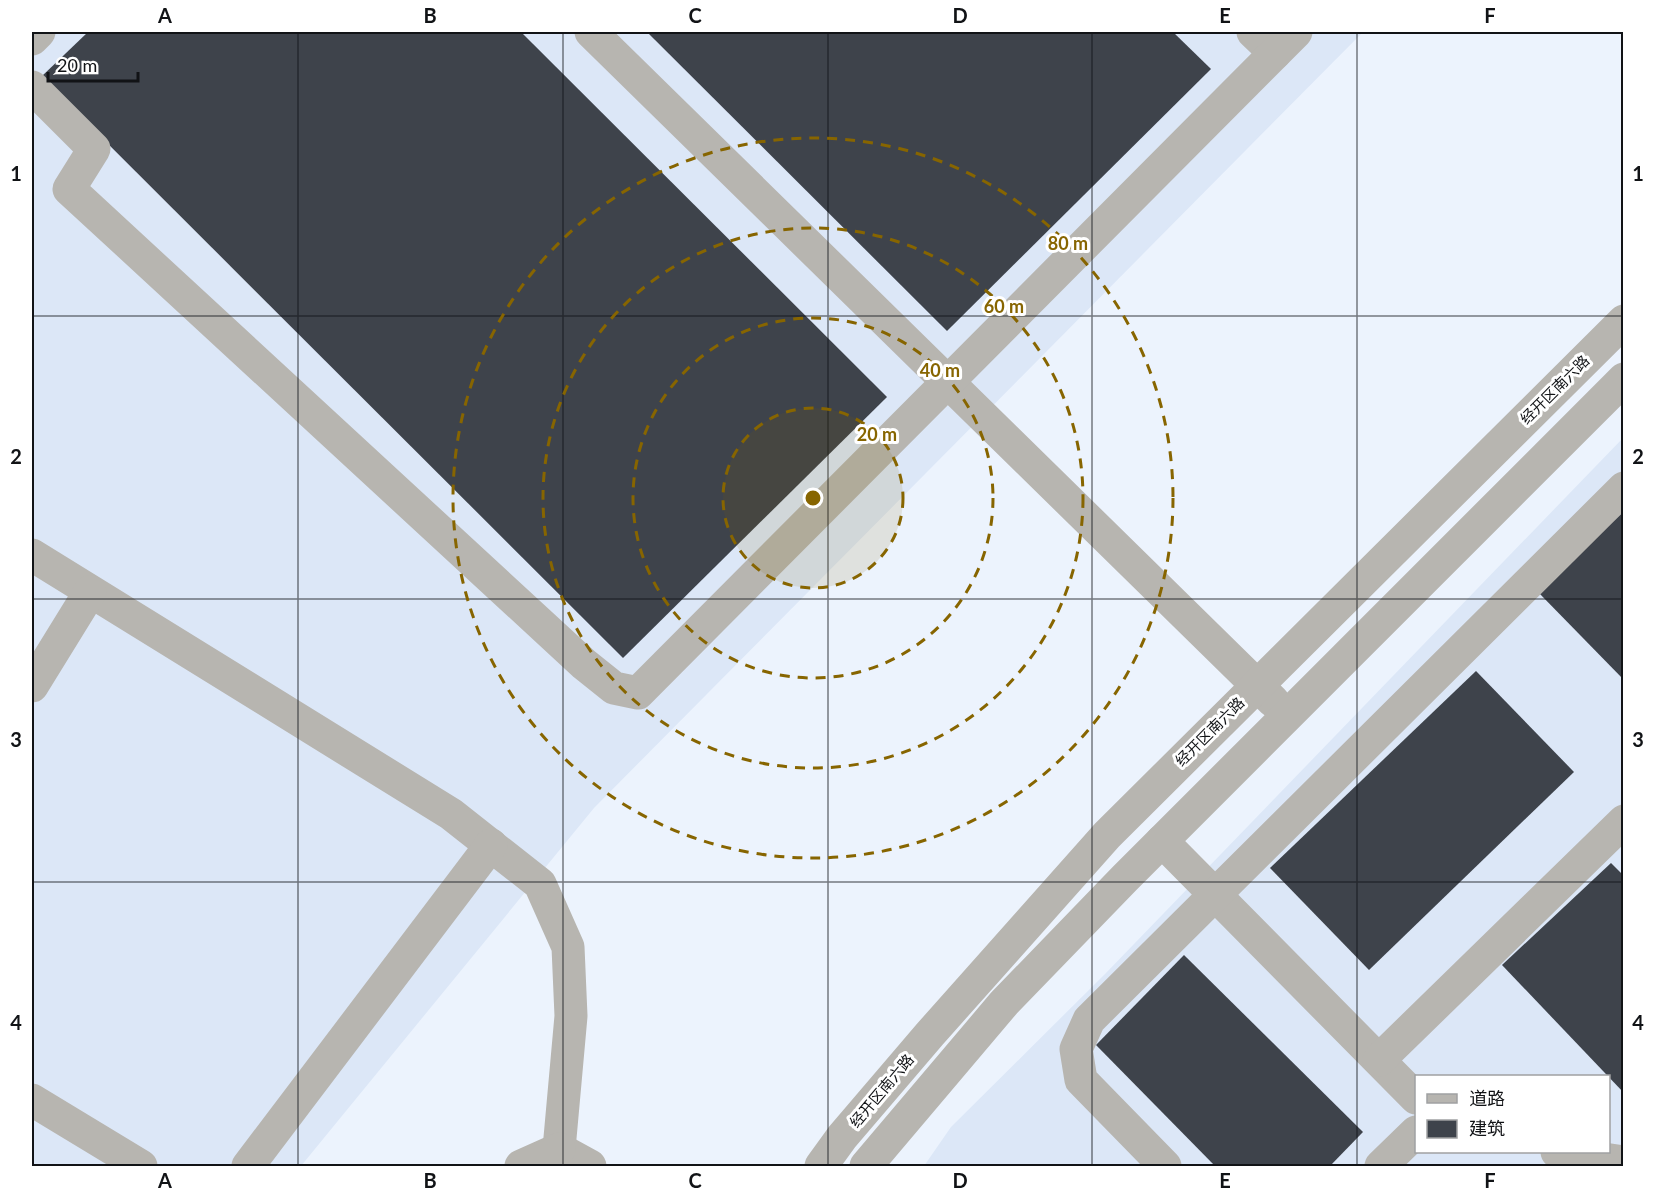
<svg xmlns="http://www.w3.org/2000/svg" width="1655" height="1198" font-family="Lato,'Noto Sans SC',sans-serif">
	<rect width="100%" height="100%" fill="#ecf3fd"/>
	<g fill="#dce7f7" fill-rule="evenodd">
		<path d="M32 32H1363L594 808 301 1166H32Z"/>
		<path d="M1623 438V1166H924L951 1127 1105 974ZM1416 1076H1608V1152H1416Z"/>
	</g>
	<g fill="#3e434b">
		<path d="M88 32H521L887 397 623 658 41 77Z"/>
		<path d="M647 32H1173L1211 69 947 331Z"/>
		<path d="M1624 511V680L1538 592Z"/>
		<path d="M1476 671 1574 772 1369 970 1270 868Z"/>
		<path d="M1611 863 1624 876V1093L1502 965Z"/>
		<path d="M1184 955 1363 1132 1330 1166H1215L1096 1045Z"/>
	</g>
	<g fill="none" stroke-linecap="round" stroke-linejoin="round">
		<g stroke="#b7b5b0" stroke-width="33">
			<path d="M591 32 1273 701"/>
			<path d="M1253 32 1275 53"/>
			<path d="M32 39 39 32"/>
			<path d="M32 87 94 149 69 189 584 664 614 688 638 693 1296 32"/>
			<path d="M32 555 451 814 540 884 568 947 571 1016 559 1149"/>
			<path d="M32 686 90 592"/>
			<path d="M1162 841 1416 1098"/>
			<path d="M1379 1060 1624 821"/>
			<path d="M32 1100 141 1166"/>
			<path d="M559 1149 590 1166"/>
			<path d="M1557 1152 1624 1162"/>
			<path d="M248 1166 491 845"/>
			<path d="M521 1166 559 1149"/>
			<path d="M821 1166 842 1137 930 1034 1107 835 1624 321"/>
			<path d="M866 1166 1004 1003 1125 878 1624 379"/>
			<path d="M1165 1166 1081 1080 1076 1049 1089 1020 1624 488"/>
			<path d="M1381 1166 1416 1132"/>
		</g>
	</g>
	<path fill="none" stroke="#111316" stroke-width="1.5" stroke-opacity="0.55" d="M298 32V1166M563 32V1166M828 32V1166M1092 32V1166M1357 32V1166M32 316H1624M32 599H1624M32 882H1624"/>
	<circle cx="813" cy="498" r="90" fill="#876500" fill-opacity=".12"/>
	<g fill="none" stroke="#876500" stroke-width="3" stroke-dasharray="10 8">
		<circle cx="813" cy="498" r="90"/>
		<circle cx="813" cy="498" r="180"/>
		<circle cx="813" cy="498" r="270"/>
		<circle cx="813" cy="498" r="360"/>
	</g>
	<g text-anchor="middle" stroke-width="6" stroke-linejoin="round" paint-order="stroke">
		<g font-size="15" fill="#111316" stroke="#fff">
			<text transform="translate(1555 390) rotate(-45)" y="5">经开区南六路</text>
			<text transform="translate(1210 732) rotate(-45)" y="5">经开区南六路</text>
			<text transform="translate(882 1091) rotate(-50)" y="5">经开区南六路</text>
		</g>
	</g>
	<circle cx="813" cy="498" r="9" fill="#876500" stroke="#fff" stroke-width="3"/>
	<g font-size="18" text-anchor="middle" font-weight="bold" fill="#876500" stroke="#fff" stroke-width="6" stroke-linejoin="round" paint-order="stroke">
		<text x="1068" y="250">80 m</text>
		<text x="1004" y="313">60 m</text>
		<text x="940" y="377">40 m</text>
		<text x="877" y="441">20 m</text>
	</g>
	<rect width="1655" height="1198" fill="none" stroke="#ffffff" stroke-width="66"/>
	<rect x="1415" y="1075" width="195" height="78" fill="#ffffff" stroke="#a0a1a2" stroke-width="1.5"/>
	<rect x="1427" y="1094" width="30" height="9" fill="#b7b5b0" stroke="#a0a1a2" stroke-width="1.5"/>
	<text x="1469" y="1105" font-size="18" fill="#111316">道路</text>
	<rect x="1427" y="1120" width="30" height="18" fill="#3e434b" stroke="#a0a1a2" stroke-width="1.5"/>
	<text x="1469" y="1135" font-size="18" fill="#111316">建筑</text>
	<path d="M48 72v9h90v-9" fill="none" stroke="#111316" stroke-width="3"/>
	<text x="57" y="72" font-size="18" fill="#111316" stroke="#ffffff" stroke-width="4.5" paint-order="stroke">20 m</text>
	<rect x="33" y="33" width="1589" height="1132" fill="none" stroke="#111316" stroke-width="2"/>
	<g font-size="20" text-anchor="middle" font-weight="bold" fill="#111316">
		<text x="165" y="23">A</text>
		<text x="430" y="23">B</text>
		<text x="695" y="23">C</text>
		<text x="960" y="23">D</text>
		<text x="1225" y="23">E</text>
		<text x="1490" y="23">F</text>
		<text x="16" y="181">1</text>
		<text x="1638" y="181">1</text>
		<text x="16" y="464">2</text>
		<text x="1638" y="464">2</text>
		<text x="16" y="747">3</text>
		<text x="1638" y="747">3</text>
		<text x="16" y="1030">4</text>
		<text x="1638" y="1030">4</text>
		<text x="165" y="1188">A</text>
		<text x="430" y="1188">B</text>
		<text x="695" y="1188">C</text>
		<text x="960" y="1188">D</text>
		<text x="1225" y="1188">E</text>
		<text x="1490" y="1188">F</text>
	</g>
</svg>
